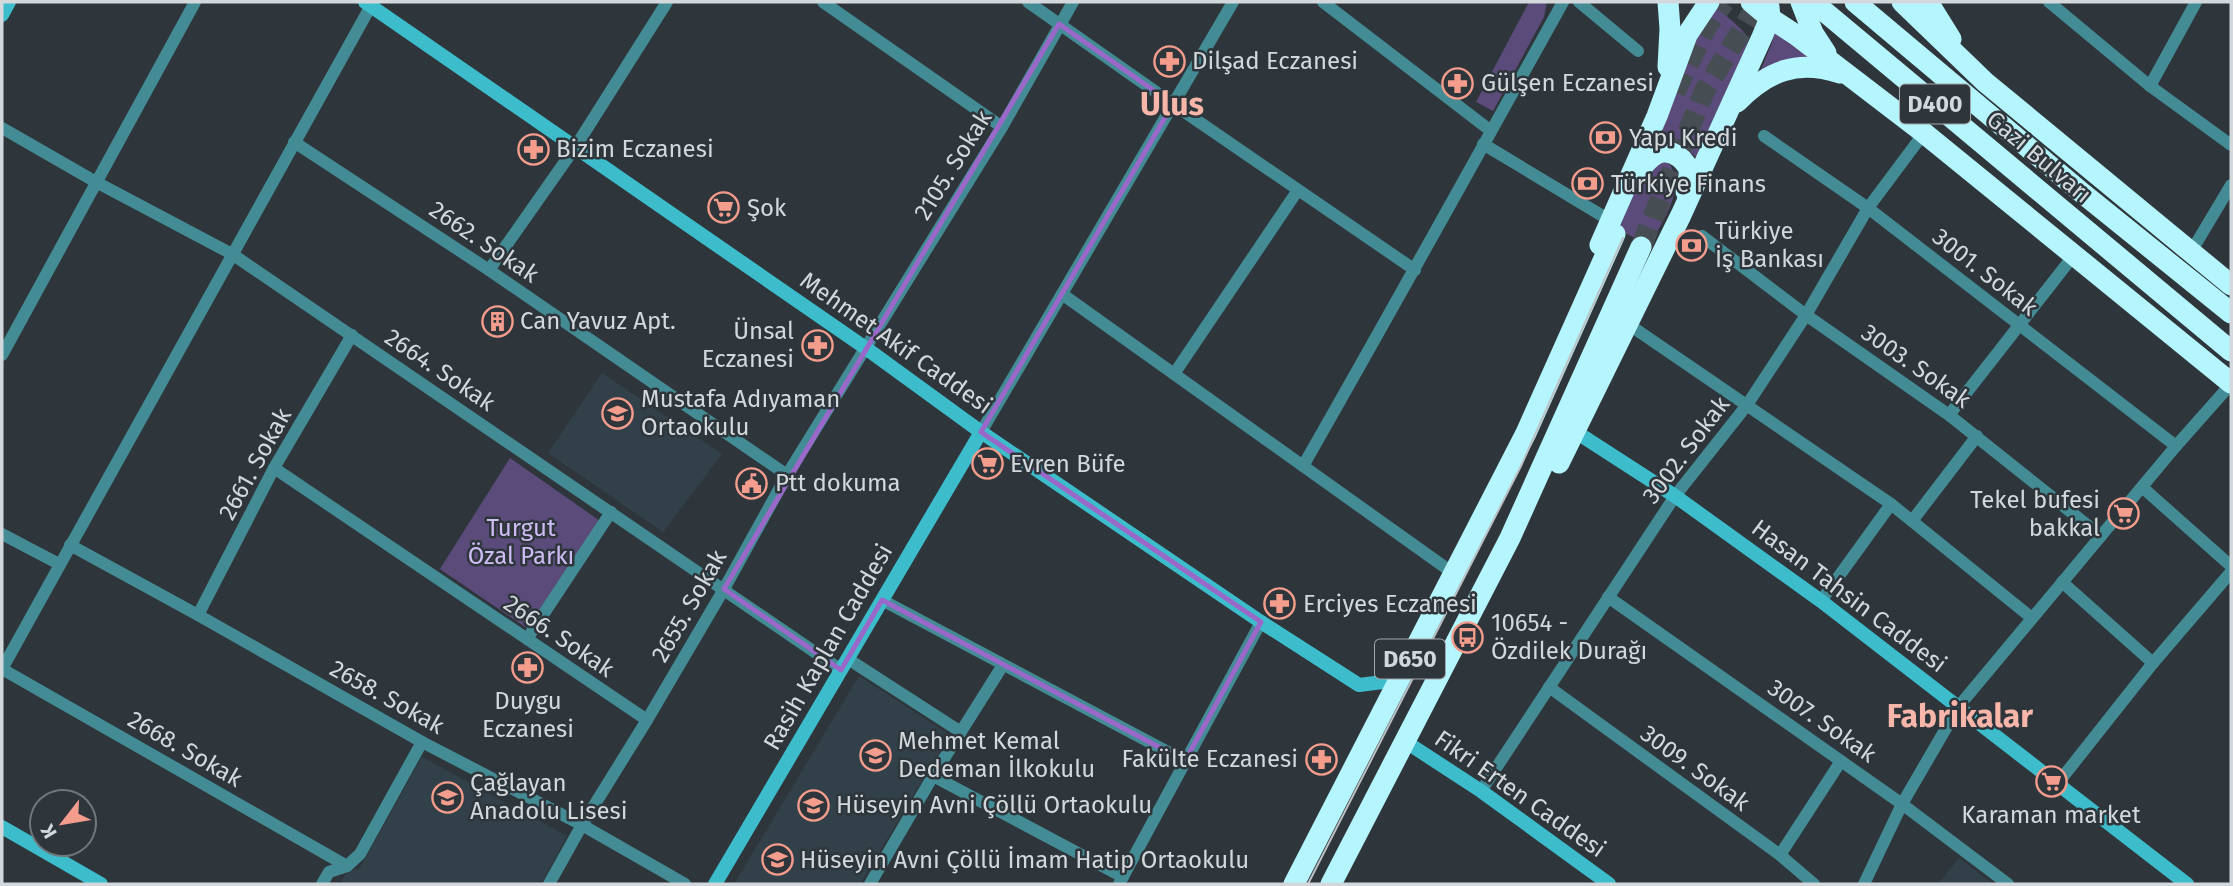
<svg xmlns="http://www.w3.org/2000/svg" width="2233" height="886" font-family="'Fira Sans',sans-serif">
	<rect width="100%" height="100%" fill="#2e363b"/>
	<g fill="#324049">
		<path d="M602 373 722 454 663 532 548 453Z"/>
		<path d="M859 676 950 735 860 884H734Z"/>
		<path d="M422 757 567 836 541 884H340L347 872 360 868Z"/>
		<path d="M1959 858 1993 884H1938Z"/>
	</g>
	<g fill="#5b4b7b">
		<path d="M1529 2H1547L1544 17 1493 111 1476 102Z"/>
		<path d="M1716 6C1726 17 1743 28 1749 39 1733 80 1713 117 1696 157 1682 144 1671 138 1652 141L1704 18Z"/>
		<path d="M1775 31 1818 60 1758 76 1772 43Z"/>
		<path d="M1656 162 1669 163C1687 189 1662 221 1650 245L1612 227 1632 186Z"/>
		<path d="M510 458 600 521 528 629 440 569Z"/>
	</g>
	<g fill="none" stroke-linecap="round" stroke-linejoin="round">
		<g stroke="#474e53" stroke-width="21" stroke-dasharray="21 10" stroke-linecap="butt">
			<path d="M1675 92 1706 28 1724 2"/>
			<path d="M1641 247 1705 90 1759 2"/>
		</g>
		<g stroke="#448c95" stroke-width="12">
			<path d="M823 2 1002 127"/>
			<path d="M1028 2 1173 104 1415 270"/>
			<path d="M1323 2 1491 131"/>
			<path d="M1579 2 1638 51"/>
			<path d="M2049 2 2150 86 2231 145"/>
			<path d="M2150 86 2196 2"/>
			<path d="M2 128 96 182 232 254 841 670"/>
			<path d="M1764 136 1868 208 2176 446"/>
			<path d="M294 142 489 270 787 475"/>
			<path d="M1483 144 1611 221"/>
			<path d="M1702 236 1806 315 1949 415 2101 536"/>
			<path d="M2191 252 2231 185"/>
			<path d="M489 270 576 146 667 2"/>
			<path d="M1062 294 1453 573"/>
			<path d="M1628 324 1891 504 2032 618"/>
			<path d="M2 355 195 2"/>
			<path d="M1174 374 1298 190"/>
			<path d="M1949 415 2074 255"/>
			<path d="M981 432 1233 2"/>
			<path d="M1303 466C1391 312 1477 157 1563 2"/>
			<path d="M274 468 647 720"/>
			<path d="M2142 487 2231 566"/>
			<path d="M1912 521 1977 436"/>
			<path d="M2 534 59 564"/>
			<path d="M70 545 198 615 422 742 582 825 685 884"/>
			<path d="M2062 582 2153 663"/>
			<path d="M1608 597 1902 804 2008 884"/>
			<path d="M882 600 1185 761"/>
			<path d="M1821 601 1891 504"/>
			<path d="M198 615 274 468 352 335"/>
			<path d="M527 639 611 512"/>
			<path d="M848 659 961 732"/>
			<path d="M2 669 373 2"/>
			<path d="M2 669 347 866"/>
			<path d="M1549 687 1780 855 1814 884"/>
			<path d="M933 776 1123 877"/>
			<path d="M2058 783 2153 663 2231 572"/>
			<path d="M1481 791 1675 496 1747 405 1806 315 1868 208 1924 133"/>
			<path d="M1780 855 1841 761"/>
			<path d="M322 884 329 872 347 866 360 854 422 742"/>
			<path d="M549 884 582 825 647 720 724 589 787 475 1002 127 1073 2"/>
			<path d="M870 884 933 776 1003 665"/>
			<path d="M1119 884 1261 622"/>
			<path d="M1864 884 1902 804 1959 706 2176 446 2231 384"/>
		</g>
		<g stroke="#3dbdcc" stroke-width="14">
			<path d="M365 2 867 349 981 432 1261 622 1359 685 1383 682 1401 668"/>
			<path d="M2 15 9 2"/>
			<path d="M1576 432 1675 496 1821 601 2187 884"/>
			<path d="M1406 742 1481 791 1609 884"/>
			<path d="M2 827 101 884"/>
			<path d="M715 884 981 432"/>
		</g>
		<g stroke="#b5f5fd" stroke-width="21">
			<path d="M1751 2 1770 18 1796 35 1924 133 2231 383"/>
			<path d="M1801 2 1813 33 1826 53"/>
			<path d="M1813 2 2231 351"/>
			<path d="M1855 2 2081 192 2231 313"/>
			<path d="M1902 2 1985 82 2231 285"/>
			<path d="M1928 2 1951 39"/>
			<path d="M1668 67 1670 29 1668 2"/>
			<path d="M1737 102C1768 71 1797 59 1840 73"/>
			<path d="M1638 172C1649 158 1661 144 1679 157 1682 159 1688 166 1689 170 1690 176 1687 186 1686 192"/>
			<path d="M1600 245 1657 116 1687 35 1709 2"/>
			<path d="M1559 463 1681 215 1762 37 1770 18 1769 7"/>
			<path d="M1294 884 1526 433 1615 234"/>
			<path d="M1331 884 1510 538 1641 247"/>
		</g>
		<path stroke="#bbc1c5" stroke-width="2" d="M1308 884 1521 466 1623 238"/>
	</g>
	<path fill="none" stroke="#9a68c9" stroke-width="5" stroke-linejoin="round" d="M1059 24 1173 104 981 432 1261 622 1185 761 882 600 841 670 724 589Z"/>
	<defs>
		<symbol id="pharmacy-ring" viewBox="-11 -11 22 22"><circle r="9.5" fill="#2e363b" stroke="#f59d8d" stroke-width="1.5"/><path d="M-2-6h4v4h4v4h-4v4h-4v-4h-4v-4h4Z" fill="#f59d8d"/></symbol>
		<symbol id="bank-ring" viewBox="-11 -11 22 22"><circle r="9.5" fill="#2e363b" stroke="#f59d8d" stroke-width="1.5"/><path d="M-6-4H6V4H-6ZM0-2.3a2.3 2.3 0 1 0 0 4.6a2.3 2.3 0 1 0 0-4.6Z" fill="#f59d8d"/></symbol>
		<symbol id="supermarket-ring" viewBox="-11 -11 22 22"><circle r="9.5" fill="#2e363b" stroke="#f59d8d" stroke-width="1.5"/><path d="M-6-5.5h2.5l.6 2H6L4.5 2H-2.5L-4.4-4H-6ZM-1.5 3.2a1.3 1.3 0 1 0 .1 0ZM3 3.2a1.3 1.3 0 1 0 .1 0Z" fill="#f59d8d"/></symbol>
		<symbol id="building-ring" viewBox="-11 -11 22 22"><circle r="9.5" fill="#2e363b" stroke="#f59d8d" stroke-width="1.5"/><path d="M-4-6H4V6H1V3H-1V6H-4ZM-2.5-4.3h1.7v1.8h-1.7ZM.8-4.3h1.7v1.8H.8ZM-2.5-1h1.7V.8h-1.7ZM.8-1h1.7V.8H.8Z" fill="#f59d8d"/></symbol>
		<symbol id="school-ring" viewBox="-11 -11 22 22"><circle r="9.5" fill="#2e363b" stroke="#f59d8d" stroke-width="1.5"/><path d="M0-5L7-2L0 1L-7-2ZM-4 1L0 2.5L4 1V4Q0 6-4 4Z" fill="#f59d8d"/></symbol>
		<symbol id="civic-ring" viewBox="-11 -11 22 22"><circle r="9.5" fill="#2e363b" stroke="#f59d8d" stroke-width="1.5"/><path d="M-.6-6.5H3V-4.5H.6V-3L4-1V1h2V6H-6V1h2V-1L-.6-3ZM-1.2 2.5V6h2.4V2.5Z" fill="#f59d8d"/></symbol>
		<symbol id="bus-ring" viewBox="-11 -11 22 22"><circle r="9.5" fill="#2e363b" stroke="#f59d8d" stroke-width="1.5"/><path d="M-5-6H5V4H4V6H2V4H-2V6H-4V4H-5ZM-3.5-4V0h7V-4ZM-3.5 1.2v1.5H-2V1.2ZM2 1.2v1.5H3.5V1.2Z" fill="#f59d8d"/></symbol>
	</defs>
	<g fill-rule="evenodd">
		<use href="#pharmacy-ring" x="1152" y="44" width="35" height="35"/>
		<use href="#pharmacy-ring" x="1440" y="66" width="35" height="35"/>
		<use href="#bank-ring" x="1588" y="120" width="35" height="35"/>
		<use href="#pharmacy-ring" x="516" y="132" width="35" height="35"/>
		<use href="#bank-ring" x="1570" y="166" width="35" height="35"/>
		<use href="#supermarket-ring" x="706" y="190" width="35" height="35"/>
		<use href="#bank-ring" x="1674" y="228" width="35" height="35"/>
		<use href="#building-ring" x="480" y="304" width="35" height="35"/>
		<use href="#pharmacy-ring" x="800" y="328" width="35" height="35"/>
		<use href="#school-ring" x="600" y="396" width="35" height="35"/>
		<use href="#supermarket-ring" x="970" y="446" width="35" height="35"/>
		<use href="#civic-ring" x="734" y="466" width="35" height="35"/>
		<use href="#supermarket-ring" x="2106" y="496" width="35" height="35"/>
		<use href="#pharmacy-ring" x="1262" y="586" width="35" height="35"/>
		<use href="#bus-ring" x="1450" y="620" width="35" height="35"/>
		<use href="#pharmacy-ring" x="510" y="650" width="35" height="35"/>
		<use href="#school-ring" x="858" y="738" width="35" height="35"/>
		<use href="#pharmacy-ring" x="1304" y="742" width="35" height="35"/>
		<use href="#supermarket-ring" x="2034" y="764" width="35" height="35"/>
		<use href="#school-ring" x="430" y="780" width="35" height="35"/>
		<use href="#school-ring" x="796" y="788" width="35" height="35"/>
		<use href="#school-ring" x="760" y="842" width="35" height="35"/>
	</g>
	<g text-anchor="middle" stroke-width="5" stroke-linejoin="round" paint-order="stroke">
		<g fill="#2e363b" stroke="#a2a7ac" stroke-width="2">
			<rect x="1900" y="84.5" width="70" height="39" rx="5"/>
			<rect x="1375" y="639.5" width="70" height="39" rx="5"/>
		</g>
		<g font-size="23" font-weight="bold" fill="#d3d8dc">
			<text x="1935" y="112">D400</text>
			<text x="1410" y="667">D650</text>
		</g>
		<g font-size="24" fill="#d3d8dc" stroke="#2e363b" text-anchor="start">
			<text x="1192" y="69">Dilşad Eczanesi</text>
			<text x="1481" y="91">Gülşen Eczanesi</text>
			<text x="1629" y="146">Yapı Kredi</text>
			<text x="556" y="157">Bizim Eczanesi</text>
			<text x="1611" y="192">Türkiye Finans</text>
			<text x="747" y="216">Şok</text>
			<text x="1715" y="239">Türkiye<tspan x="1715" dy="28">İş Bankası</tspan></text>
			<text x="520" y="329">Can Yavuz Apt.</text>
			<text x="794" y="339" text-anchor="end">Ünsal<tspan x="794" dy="28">Eczanesi</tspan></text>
			<text x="641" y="407">Mustafa Adıyaman<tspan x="641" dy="28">Ortaokulu</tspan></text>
			<text x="1010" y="472">Evren Büfe</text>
			<text x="775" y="491">Ptt dokuma</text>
			<text x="2100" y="508" text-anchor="end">Tekel bufesi<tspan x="2100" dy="28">bakkal</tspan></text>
			<text x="1303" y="612">Erciyes Eczanesi</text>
			<text x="1491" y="631">10654 -<tspan x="1491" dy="28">Özdilek Durağı</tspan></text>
			<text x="528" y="709" text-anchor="middle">Duygu<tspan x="528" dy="28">Eczanesi</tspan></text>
			<text x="898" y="749">Mehmet Kemal<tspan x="898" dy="28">Dedeman İlkokulu</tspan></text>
			<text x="1298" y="767" text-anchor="end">Fakülte Eczanesi</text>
			<text x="470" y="791">Çağlayan<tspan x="470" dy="28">Anadolu Lisesi</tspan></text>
			<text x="836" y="813">Hüseyin Avni Çöllü Ortaokulu</text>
			<text x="2051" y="823" text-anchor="middle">Karaman market</text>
			<text x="800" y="868">Hüseyin Avni Çöllü İmam Hatip Ortaokulu</text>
		</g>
		<g font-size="24" fill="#d3d8dc" stroke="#2e363b">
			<text transform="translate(2039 157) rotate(40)" y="8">Gazi Bulvarı</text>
			<text transform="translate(953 165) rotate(-58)" y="8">2105. Sokak</text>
			<text transform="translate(484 242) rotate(34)" y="8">2662. Sokak</text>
			<text transform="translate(1985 272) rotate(38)" y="8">3001. Sokak</text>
			<text transform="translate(896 343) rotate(35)" y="8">Mehmet Akif Caddesi</text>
			<text transform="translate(1916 366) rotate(35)" y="8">3003. Sokak</text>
			<text transform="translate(440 370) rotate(34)" y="8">2664. Sokak</text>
			<text transform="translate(1686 450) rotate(-53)" y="8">3002. Sokak</text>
			<text transform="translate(255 464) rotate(-61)" y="8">2661. Sokak</text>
			<text transform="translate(1849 596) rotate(37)" y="8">Hasan Tahsin Caddesi</text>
			<text transform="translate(689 606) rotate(-60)" y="8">2655. Sokak</text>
			<text transform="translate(559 636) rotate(34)" y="8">2666. Sokak</text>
			<text transform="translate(828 647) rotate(-60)" y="8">Rasih Kaplan Caddesi</text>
			<text transform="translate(387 697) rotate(29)" y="8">2658. Sokak</text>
			<text transform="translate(1822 721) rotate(35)" y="8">3007. Sokak</text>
			<text transform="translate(185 749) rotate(30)" y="8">2668. Sokak</text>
			<text transform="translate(1695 768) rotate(36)" y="8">3009. Sokak</text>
			<text transform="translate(1520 794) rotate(35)" y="8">Fikri Erten Caddesi</text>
		</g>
		<g font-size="24" fill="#cebdf5" stroke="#2e363b">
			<text x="521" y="536">Turgut<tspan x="521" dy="28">Özal Parkı</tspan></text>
		</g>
		<g font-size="32" font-weight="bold" fill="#f8b5a9" stroke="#2e363b">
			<text x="1172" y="115">Ulus</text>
			<text x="1960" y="727">Fabrikalar</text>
		</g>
	</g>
	<rect width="2233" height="886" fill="none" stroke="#d3d8dc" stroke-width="7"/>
	<g transform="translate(63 823) rotate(239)"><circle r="33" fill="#2e363b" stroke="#70777b" stroke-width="2"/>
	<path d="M0-5L12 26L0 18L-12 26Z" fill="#f59d8d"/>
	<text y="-10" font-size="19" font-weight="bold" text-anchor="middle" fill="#d3d8dc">K</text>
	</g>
</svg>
